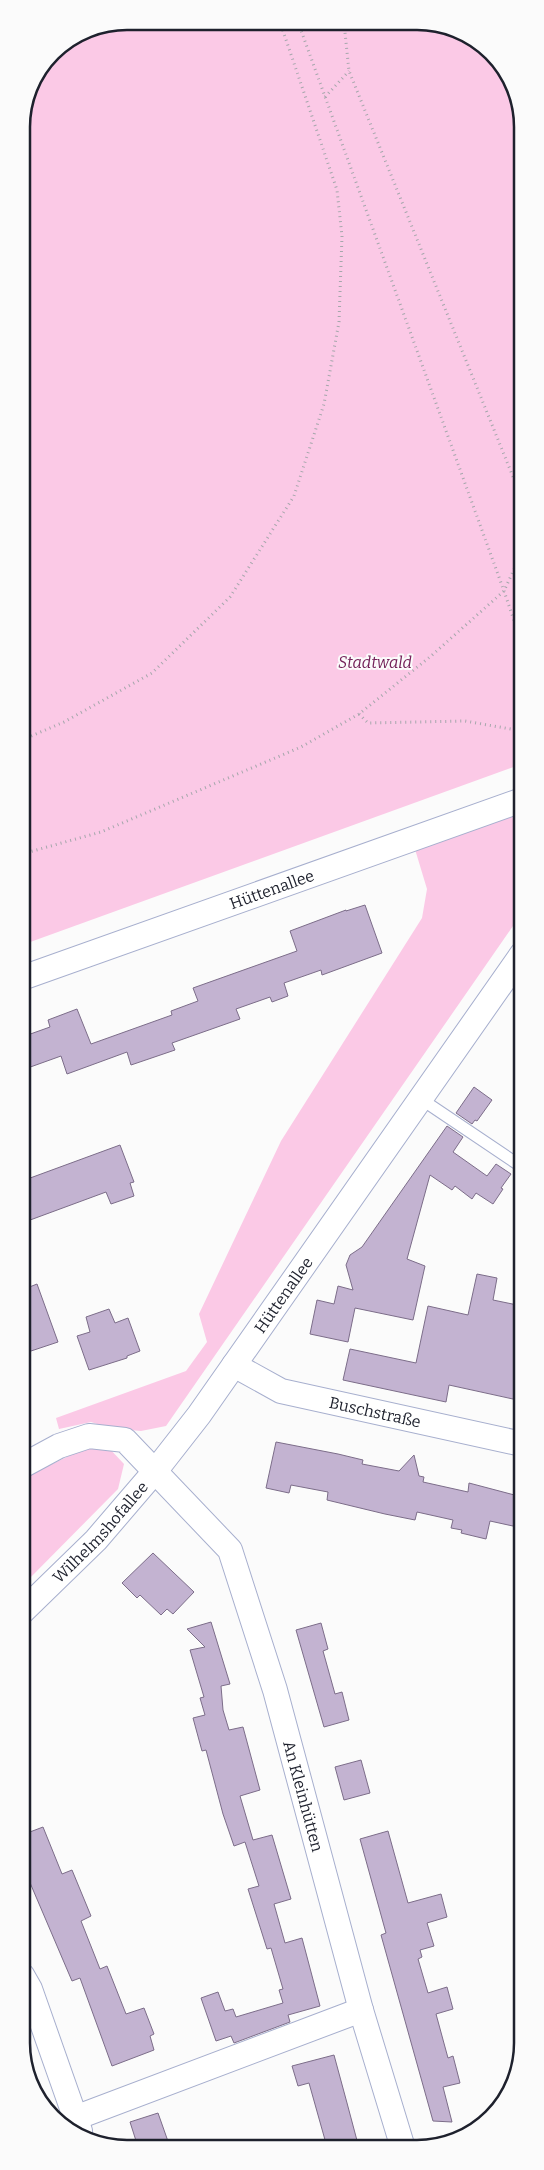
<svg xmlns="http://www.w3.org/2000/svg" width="544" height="2170" font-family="Bitter,serif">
	<rect width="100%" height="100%" fill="#fbfbfb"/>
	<g fill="#fbc9e6">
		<path d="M127 21 438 23 496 57 522 113V764L22 945 21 120 29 86 52 52 87 29Z"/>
		<path d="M522 807V913L166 1426 141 1431 109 1428 91 1422 59 1429 56 1418 186 1371 207 1342 199 1314 281 1141 422 918 427 889 414 846Z"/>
		<path d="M87 1447H108L124 1464 118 1489 22 1586V1479Z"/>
	</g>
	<g fill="#c3b3d1" stroke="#7c6d89">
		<path d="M365 905 382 953 322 975 321 970 284 983 288 996 272 1002 270 997 236 1009 240 1019 172 1043 175 1050 131 1065 127 1052 67 1074 61 1056 22 1070V1037L50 1027 48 1020 77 1009 91 1044 172 1015 171 1011 198 1001 193 988 297 951 290 931 346 910V911Z"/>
		<path d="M474 1087 492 1100 477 1121 475 1120 472 1124 456 1113Z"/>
		<path d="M447 1126 463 1137 453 1152 487 1176 496 1164 511 1174 501 1188 503 1189 493 1204 476 1193 472 1199 455 1186 452 1190 430 1175 407 1259 425 1266 413 1320 355 1308 348 1342 310 1334 317 1300 334 1304 338 1286 353 1290 346 1265 350 1255 362 1247Z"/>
		<path d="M120 1145 134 1182 130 1183 134 1196 111 1204 106 1192 22 1223V1181Z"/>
		<path d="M477 1274 497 1278 493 1300 522 1306V1401L449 1385 446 1402 343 1380 350 1349 416 1363 428 1306 468 1315Z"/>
		<path d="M37 1284 58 1342 22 1354V1290Z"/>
		<path d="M109 1309 115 1323 128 1318 140 1351 127 1356V1358L89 1370 77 1336 90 1332 86 1317Z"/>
		<path d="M276 1442 338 1454 363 1460 362 1464 399 1471 414 1455 419 1476 424 1477 423 1482 468 1492 469 1483 522 1497V1528L490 1521 486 1539 461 1533 462 1530 451 1528 453 1520 417 1512 415 1520 385 1514 327 1500 328 1492 291 1485 289 1493 266 1488Z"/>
		<path d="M153 1553 194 1592 173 1614 167 1609 161 1615 140 1595 137 1598 122 1583Z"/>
		<path d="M211 1622 230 1684 221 1686 223 1710 229 1730 243 1727 260 1790 240 1796 253 1840 272 1835 291 1899 274 1904 285 1943 302 1938 320 2006 288 2015 290 2022 234 2043 231 2036 216 2041 201 1998 218 1992 225 2011 233 2009 236 2017 283 2003 279 1990 283 1989 271 1948 267 1949 248 1889 259 1886 245 1842 234 1846 223 1814 206 1750 202 1751 193 1718 205 1715 200 1698 204 1697 190 1650 205 1647 187 1629Z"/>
		<path d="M321 1623 328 1649 323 1651 335 1694 342 1692 349 1720 324 1727 296 1630Z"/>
		<path d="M361 1760 370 1793 344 1800 335 1767Z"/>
		<path d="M43 1827 62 1874 72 1870 91 1916 81 1921 100 1969 107 1966 126 2014 144 2008 154 2034 150 2036 154 2050 112 2066 80 1978 72 1981 22 1864V1835Z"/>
		<path d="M388 1831 408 1903 441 1894 447 1917 427 1923 434 1946 420 1950 422 1957 418 1959 428 1993 447 1987 453 2009 436 2014 448 2058 453 2056 460 2083 443 2087 452 2122 433 2121 381 1935 386 1933 360 1839Z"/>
		<path d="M334 2055 347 2103 359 2148 327 2147 309 2083 298 2086 292 2066Z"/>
		<path d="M158 2113 170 2147H138L130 2122Z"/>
	</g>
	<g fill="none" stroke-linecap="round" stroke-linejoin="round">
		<defs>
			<path id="lane" d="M421 1099 522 1167"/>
			<g id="street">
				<path id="s1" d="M22 978 522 800"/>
				<path id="s2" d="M234 1365 281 1391 522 1444"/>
				<path id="s3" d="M22 1466 59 1446 89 1436 125 1440 230 1550 275 1690 361 2010 403 2148"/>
				<path id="s4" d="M22 1612 96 1540 156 1470 199 1415 522 954"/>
				<path d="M22 1975 30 1989 80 2131"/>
				<path d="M75 2118 361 2010"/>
			</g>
		</defs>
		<use href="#lane" stroke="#a7afce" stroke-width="13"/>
		<use href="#street" stroke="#a7afce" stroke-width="26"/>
		<g stroke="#a6a7ac" stroke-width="3" stroke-dasharray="1 4" stroke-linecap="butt">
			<path d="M298 22 504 591 522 644"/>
			<path d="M344 23 349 71 522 499"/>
			<path d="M325 97 349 71"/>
			<path d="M359 714 368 723 465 721 522 731"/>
			<path d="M22 740 64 722 152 673 230 597 294 496 324 404 339 322 342 236 337 190 280 22"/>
			<path d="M22 854 101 832 301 747 359 714 431 656 504 591 522 552"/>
		</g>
		<use href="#lane" stroke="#fff" stroke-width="11"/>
		<use href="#street" stroke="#fff" stroke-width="24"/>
	</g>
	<g text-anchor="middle" stroke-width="4" stroke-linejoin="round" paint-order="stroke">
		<g font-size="16" font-style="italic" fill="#742059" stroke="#fbfbfb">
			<text x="375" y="668">Stadtwald</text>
		</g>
		<g font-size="16" fill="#1e212d" stroke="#fbfbfb">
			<text dy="6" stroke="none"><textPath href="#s1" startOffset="265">Hüttenallee</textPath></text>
			<text dy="6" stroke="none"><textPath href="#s4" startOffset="412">Hüttenallee</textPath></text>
			<text dy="6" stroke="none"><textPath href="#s2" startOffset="150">Buschstraße</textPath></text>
			<text dy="6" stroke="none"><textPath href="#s4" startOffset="112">Wilhelmshofallee</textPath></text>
			<text dy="6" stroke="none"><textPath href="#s3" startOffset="519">An Kleinhütten</textPath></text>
		</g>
	</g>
	<path d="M0 0H544V2170H0ZM127 30H417A97 97 0 0 1 514 127V2043A97 97 0 0 1 417 2140H127A97 97 0 0 1 30 2043V127A97 97 0 0 1 127 30Z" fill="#fbfbfb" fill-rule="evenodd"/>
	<path fill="none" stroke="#1e212d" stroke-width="2.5" d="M127 30H417A97 97 0 0 1 514 127V2043A97 97 0 0 1 417 2140H127A97 97 0 0 1 30 2043V127A97 97 0 0 1 127 30Z"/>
</svg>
